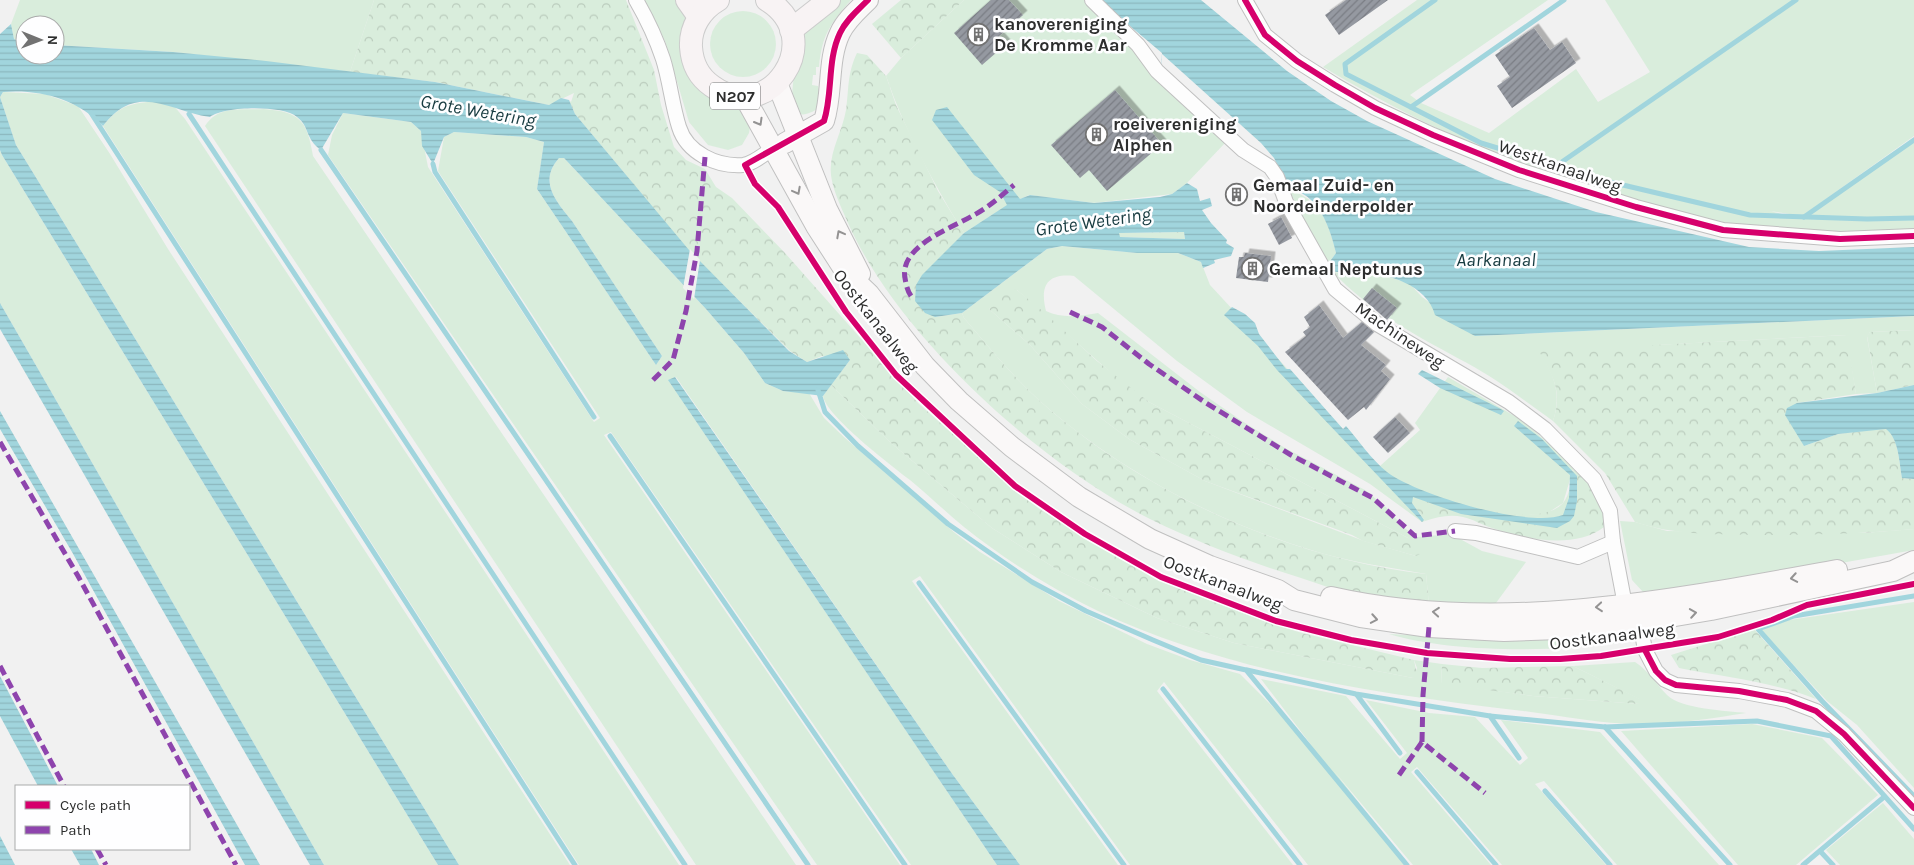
<svg xmlns="http://www.w3.org/2000/svg" width="1914" height="865" font-family="Karla,sans-serif">
	<defs>
		<pattern id="forest-crowns" width="20" height="18" patternUnits="userSpaceOnUse" patternTransform="scale(1.25)"><rect width="20" height="18" fill="#d9eddc"/><path d="M2 6a3 3 0 1 1 6 0M12 15a3 3 0 1 1 6 0" fill="none" stroke="#bbccbd"/></pattern>
		<pattern id="water-rules" width="6" height="5" patternUnits="userSpaceOnUse" patternTransform="scale(1.25)"><rect width="6" height="5" fill="#a1d5dd"/><path d="M0 2.5h6" fill="none" stroke="#8bb7be"/></pattern>
		<pattern id="building-hatch" width="6" height="6" patternUnits="userSpaceOnUse" patternTransform="scale(1.25)"><rect width="6" height="6" fill="#9599a1"/><path d="M-1 1l2-2M0 6l6-6M5 7l2-2" fill="none" stroke="#7a7d84"/></pattern>
		<filter id="shadow"><feDropShadow dx="4.5" dy="-4.5" stdDeviation="0" flood-color="#0004"/></filter>
	</defs>
	<rect width="100%" height="100%" fill="#f1f1f1"/>
	<g fill="#d9eddc" fill-rule="evenodd">
		<path d="M20 0H374L350 72 173 52 55 45V25H25L24 44 14 39 11 24Z"/>
		<path d="M644 0H680L685 18 684 44 737 104 750 127 749 133 742 145 728 150 708 145 689 122 665 41Z"/>
		<path d="M837 0H851C830 24 822 35 819 67H816V75H813L812 85 818 86 819 91H822L817 109C780 133 795 70 798 56 800 49 800 39 803 33 809 23 828 9 837 0Z"/>
		<path d="M964 0H1084L1135 49 1150 71 1225 143 1187 183 1172 194 1094 203 1029 195 1008 205 964 233C933 183 905 131 886 76L901 58Z"/>
		<path d="M1417 0H1548L1410 95 1421 103 1489 133 1576 69 1598 102 1650 72 1605 0H1914V136L1802 216 1770 211 1797 218 1846 217H1807L1914 142V230C1862 230 1807 234 1755 227 1606 207 1452 144 1323 67Z"/>
		<circle cx="743" cy="44" r="33"/>
		<path d="M3 92 45 94 78 106 110 154 168 249 570 865H459L16 145 0 97Z"/>
		<path d="M159 101 173 105 185 119 679 865H579L103 126C120 104 133 103 159 101Z"/>
		<path d="M264 109C300 112 307 120 313 156L796 865H696L205 126C218 105 241 110 264 109Z"/>
		<path d="M343 113 411 122 421 131 428 167 594 422 600 418 438 171 444 137 454 132 526 137 544 142 537 189 656 365 662 356 572 221C556 201 538 182 559 158H564L706 309 744 353 765 383 783 391 809 393 824 418 845 438 955 533 980 552 1059 601 1147 644 1190 660 1240 674 1312 746 1261 679 1346 696 1400 759 1407 753 1366 700 1429 713 1475 717 1520 765 1528 758 1501 720 1600 732 1719 865H1617L1544 781 1535 784 1606 865H1502L1417 767 1411 772 1491 865H1413L1334 771 1408 865H1308L1164 682 1157 691 1293 865H1130L920 576 912 581 1118 865H1020L953 775 676 377 669 381 997 865H911L611 432 604 435 900 865H817L328 155 332 135Z"/>
		<path d="M0 150 2 155 438 865H324L0 303Z"/>
		<path d="M1289 190C1321 199 1329 224 1336 253L1328 264Z"/>
		<path d="M1062 246 1137 253H1178L1201 262 1210 285 1368 456 1380 466 1420 430 1415 423 1448 377 1523 421 1574 466 1563 503 1546 514 1507 516 1404 492 1425 521 1422 522 1370 484 1247 412 1177 361 1074 276C1046 273 1040 287 1046 311 1063 319 1079 316 1098 313L1200 392 1242 421 1285 448 1365 490 1387 508 1403 527 1417 537 1451 534 1482 551 1526 562 1496 603 1457 606 1429 605 1426 574C1388 567 1348 562 1311 550 1214 521 1117 469 1041 402 1013 377 988 346 964 318L962 313 1047 249ZM1017 290 1125 385 1149 402 1408 538 1416 556 1364 541 1205 481 1129 439 1082 404 1030 345 989 309Z"/>
		<path d="M1332 271 1345 275 1357 272 1390 277 1410 284 1422 297 1475 336 1914 316V330L1870 332 1867 337 1877 393 1856 394 1846 335 1657 345 1546 363C1557 382 1560 400 1553 421 1525 401 1497 379 1467 363 1419 337 1370 312 1332 271Z"/>
		<path d="M831 385 891 443 992 528 1061 572 1157 618 1234 643 1413 678 1417 668 1414 660 1442 664 1441 683 1533 696 1639 704V699L1573 666 1635 662C1648 670 1656 684 1667 695 1681 709 1727 711 1746 713 1715 718 1682 723 1650 724 1610 726 1564 716 1523 711 1379 694 1230 673 1098 611 1051 588 1005 560 964 527 946 512 928 495 910 480 892 466 826 416 823 396Z"/>
		<path d="M1620 521 1635 522 1667 531 1863 533 1914 529V550L1656 596 1643 592 1632 580Z"/>
		<path d="M1914 602V788L1857 725 1827 701 1761 630 1789 620Z"/>
		<path d="M1389 634 1454 637 1610 634 1619 639 1618 643C1554 652 1451 653 1389 634Z"/>
		<path d="M1752 724 1822 738 1878 795 1796 865H1738L1621 731Z"/>
		<path d="M1883 803 1914 839V865H1840L1826 850Z"/>
	</g>
	<g fill="url(#forest-crowns)">
		<path d="M374 0H626L654 70 661 105 674 147 686 160 705 169 716 187 732 198 785 253 918 403 1008 483 1038 508 1082 536 1120 559 1181 589 1269 623 1302 633 1414 660 1417 675 1413 678 1234 643 1157 618 1061 572 992 528 891 443 831 385 850 360 822 356 807 362 790 351 689 251 575 114 569 100 571 102 574 93 549 105 435 82 350 72Z"/>
		<path d="M901 0H964L901 58 872 24Z"/>
		<path d="M857 53 867 55 886 76 896 105 938 191 964 233 916 285 935 317 962 313 964 318C988 346 1013 377 1041 402 1145 494 1288 558 1426 574L1429 605C1405 602 1380 601 1357 596 1338 591 1320 584 1301 578 1249 562 1199 543 1150 519 1039 463 898 336 848 223 842 209 835 195 832 181 826 156 842 134 846 110 849 89 847 74 857 53Z"/>
		<path d="M1184 232 1185 239 1119 237V233Z"/>
		<path d="M1011 289 1017 290 1045 313 1097 361 1149 402 1408 538 1421 547 1422 553 1416 556 1363 541 1352 535 1205 481 1129 439 1082 404 1030 345 989 309Z"/>
		<path d="M1914 330V385L1877 393 1867 336 1870 332Z"/>
		<path d="M1847 335 1856 394 1797 403 1804 446 1838 434 1886 428C1899 439 1899 462 1902 478L1914 479V529C1860 534 1807 535 1753 535 1712 534 1674 535 1635 522L1605 473 1553 421C1563 391 1553 377 1539 351Z"/>
		<path d="M1574 466C1588 484 1606 503 1604 527 1574 550 1525 539 1492 528 1482 525 1473 519 1463 517 1450 514 1437 517 1425 521L1404 492C1439 499 1537 532 1563 503 1570 495 1572 477 1574 466Z"/>
		<path d="M1754 629 1816 699C1772 682 1725 677 1679 668L1671 655Z"/>
		<path d="M1442 664 1482 668 1573 666 1640 699 1639 704 1533 696 1441 684Z"/>
	</g>
	<g fill="url(#water-rules)" fill-rule="evenodd">
		<path d="M1099 0H1201L1287 71 1331 101 1367 121 1495 179 1596 212 1749 247 1819 251 1914 247V316L1475 336 1435 315C1427 285 1388 273 1359 272 1347 272 1344 274 1332 271L1328 264 1336 253C1327 214 1309 177 1262 192L1259 185 1283 176 1274 158 1261 143H1244L1161 68 1162 53Z"/>
		<path d="M11 24 14 39 25 44V55H55V45L173 52 266 61 435 82 549 105 561 98 569 100 575 114 689 250 789 351 807 362 843 350 850 360 823 396 783 391 765 383 744 353 706 309 564 158H559C538 182 556 201 572 221L662 356 656 365 537 189 544 142 526 137 454 132 444 137 433 164 422 146 421 131 411 122 343 113 321 150C305 139 310 127 297 117 283 105 224 106 210 117 169 111 137 81 103 126 77 99 40 89 3 92L0 97 16 145 459 865H438L2 155 0 150V34Z"/>
		<path d="M947 107 1020 199 1030 195 1094 203 1160 197 1172 194 1187 183 1197 189 1200 201 1210 198 1212 206 1202 210 1211 223 1227 240 1226 243 1234 248 1231 256 1214 260 1215 263 1203 268 1201 262 1178 253H1137L1062 246 1047 249 962 313 935 317 925 313 915 301 916 285 922 275 964 233 1007 205 1000 192 974 175 932 120 936 110ZM1184 232 1185 239 1120 237 1119 233Z"/>
		<path d="M0 303 324 865H310L0 329Z"/>
		<path d="M1232 307 1245 314 1255 323 1259 334 1286 369H1290L1343 429 1346 426C1359 441 1372 460 1387 472 1417 495 1528 528 1563 515L1569 498 1570 475 1514 426 1518 421 1542 439 1577 476V501L1574 516 1570 521 1557 528 1461 514 1413 497 1412 503 1424 520 1422 522 1277 370 1258 346 1224 315Z"/>
		<path d="M1422 370 1499 408 1504 411 1501 415 1440 388 1418 374Z"/>
		<path d="M675 377 953 775 1020 865H997L668 380Z"/>
		<path d="M1914 385V479L1902 478C1899 462 1899 439 1886 429L1838 434 1804 446 1785 415 1787 408 1797 403 1877 393Z"/>
		<path d="M0 411 260 865H245L72 552 0 429Z"/>
		<path d="M0 676 58 786H38L0 716Z"/>
		<path d="M0 836 15 865H0Z"/>
		<path d="M71 849H91L99 865H80Z"/>
	</g>
	<g fill="#f1f1f1">
		<path d="M1162 54 1261 143H1244L1161 68Z"/>
		<path d="M690 249 700 260 694 299 683 288Z"/>
	</g>
	<g fill="none" stroke-linecap="round" stroke-linejoin="round">
		<g stroke="#a1d5dd" stroke-width="5">
			<path d="M1435 0 1345 64 1346 74 1481 143 1606 181 1750 215 1867 219 1914 218"/>
			<path d="M1411 107 1564 0"/>
			<path d="M91 113 575 865"/>
			<path d="M189 114 685 865"/>
			<path d="M321 150 808 865"/>
			<path d="M433 164 435 172 594 417"/>
			<path d="M1556 166 1796 0"/>
			<path d="M1804 217 1914 140"/>
			<path d="M818 390 825 412 858 446 948 524 1032 582 1086 611 1153 640 1201 660 1246 670 1407 865"/>
			<path d="M610 436 905 865"/>
			<path d="M919 583 1124 865"/>
			<path d="M1914 596 1794 616 1758 629 1822 701 1914 796"/>
			<path d="M1247 670 1356 694 1490 716 1519 758"/>
			<path d="M1163 689 1300 865"/>
			<path d="M1357 695 1400 753"/>
			<path d="M1490 716 1605 727 1757 721 1831 736 1914 829"/>
			<path d="M1605 727 1730 865"/>
			<path d="M1417 772 1496 865"/>
			<path d="M1545 791 1610 865"/>
			<path d="M1820 851 1833 865"/>
			<path d="M1803 865 1884 797"/>
		</g>
	</g>
	<g fill="url(#building-hatch)" filter="url(#shadow)">
		<path d="M991 0H1009L1023 15 999 36 1006 44 982 65 954 33Z"/>
		<path d="M1346 0H1388L1339 35 1325 15Z"/>
		<path d="M1534 28 1550 50 1562 42 1576 63 1512 108 1497 86 1510 77 1495 55Z"/>
		<path d="M1115 90 1162 144 1107 191 1089 170 1080 178 1051 145Z"/>
		<path d="M1281 217 1292 238 1279 245 1268 224Z"/>
		<path d="M1245 253 1271 256 1268 282 1236 278 1239 257H1244Z"/>
		<path d="M1372 288 1397 308 1387 320 1363 299Z"/>
		<path d="M1319 305 1343 338 1362 322 1374 332 1361 345 1386 365 1381 371 1390 379 1366 410 1364 407 1348 420 1285 352 1306 336 1303 332 1310 327 1304 317Z"/>
		<path d="M1395 417 1410 433 1388 453 1373 437Z"/>
	</g>
	<g fill="none" stroke-linecap="round" stroke-linejoin="round">
		<defs>
			<g id="street">
				<path d="M636 0C647 19 656 38 663 59 670 81 672 105 679 127 687 153 717 167 743 165 753 164 765 153 774 148"/>
				<path d="M1092 0 1138 45 1157 71 1243 150 1270 167 1277 177 1286 202 1335 289 1377 324 1509 402 1545 429 1594 479 1610 511 1613 542 1625 605 1640 622 1645 650 1656 671 1665 680 1676 685 1739 691 1787 700 1816 711 1844 734 1914 808"/>
				<path d="M1245 0 1265 35 1297 61 1335 85 1375 108 1433 135 1519 170 1636 207 1723 230 1840 239 1914 236"/>
				<path d="M1455 531 1476 533 1578 557 1613 542"/>
			</g>
			<g id="secondary">
				<path d="M777 83 827 209 860 274"/>
				<path d="M744 96 816 226 845 271 869 294 925 366 959 401 1012 447 1079 497 1150 539 1210 566 1278 590 1294 600 1361 617 1429 627 1504 631 1559 629 1640 622 1711 610 1893 571 1914 561"/>
				<path d="M785 143 824 121C833 93 827 60 840 33 846 20 858 10 868 0"/>
				<path d="M1331 597C1498 635 1672 600 1837 570"/>
			</g>
			<g id="primary">
				<path d="M687 0 699 17"/>
				<path d="M718 0C701 10 690 27 691 47 692 63 699 77 712 86 768 128 830 39 767 0"/>
				<path d="M791 30 829 0"/>
			</g>
		</defs>
		<use href="#street" stroke="#c0c0c0" stroke-width="16"/>
		<use href="#secondary" stroke="#c0c0c0" stroke-width="22"/>
		<use href="#primary" stroke="#ccc" stroke-width="24"/>
		<use href="#street" stroke="#fdfdfd" stroke-width="14"/>
		<use href="#secondary" stroke="#faf8f8" stroke-width="20"/>
		<use href="#primary" stroke="#f8f3f4" stroke-width="22"/>
		<g stroke="#8e44ad" stroke-width="5" stroke-dasharray="10 5" stroke-linecap="butt">
			<path d="M911 296C907 290 906 284 905 278 899 246 952 228 974 215 989 207 1001 196 1014 185"/>
			<path d="M1070 312 1102 327 1149 364 1206 403 1291 455 1373 498 1415 536 1455 531"/>
			<path d="M653 380 673 360 686 311 697 251 705 157"/>
			<path d="M0 442 78 576 236 865"/>
			<path d="M0 666 64 786"/>
			<path d="M1422 742 1423 695 1429 627"/>
			<path d="M1399 775 1422 742 1485 793"/>
			<path d="M97 849 106 865"/>
		</g>
		<defs>
			<g id="cycleway">
				<path d="M868 0C858 10 846 20 840 33 827 60 833 93 824 121L745 165 755 184 778 207 846 312 896 375 1015 486 1085 534 1161 577 1276 621 1351 640 1427 653 1510 659H1560L1601 656 1718 637 1772 620 1807 605 1914 584"/>
				<path d="M1245 0 1265 35 1297 61 1335 85 1375 108 1433 135 1519 170 1636 207 1723 230 1840 239 1914 236"/>
				<path d="M1645 650 1656 671 1665 680 1676 685 1739 691 1787 700 1816 711 1844 734 1914 808"/>
			</g>
		</defs>
		<use href="#cycleway" stroke="#fefeff" stroke-width="9"/>
		<use href="#cycleway" stroke="#d6006c" stroke-width="6"/>
	</g>
	<defs><path id="oneway-chevron" d="M-2-3.5L2.5 0L-2 3.5" fill="none" stroke-width="1.6" stroke-linecap="round" stroke-linejoin="round" transform="scale(1.25)"/></defs>
	<g stroke="#949393">
		<use href="#oneway-chevron" transform="translate(759 122) rotate(60)"/>
		<use href="#oneway-chevron" transform="translate(797 191) rotate(62)"/>
		<use href="#oneway-chevron" transform="translate(840 234) rotate(-118)"/>
		<use href="#oneway-chevron" transform="translate(1794 578) rotate(170)"/>
		<use href="#oneway-chevron" transform="translate(1599 607) rotate(175)"/>
		<use href="#oneway-chevron" transform="translate(1436 612) rotate(-175)"/>
		<use href="#oneway-chevron" transform="translate(1693 613) rotate(-9)"/>
		<use href="#oneway-chevron" transform="translate(1374 619) rotate(10)"/>
	</g>
	<defs>
		<symbol id="building-ring" viewBox="-11 -11 22 22"><circle r="9.5" fill="#fefeff" stroke="#727272" stroke-width="1.5"/><path d="M-4-6H4V6H1V3H-1V6H-4ZM-2.5-4.3h1.7v1.8h-1.7ZM.8-4.3h1.7v1.8H.8ZM-2.5-1h1.7V.8h-1.7ZM.8-1h1.7V.8H.8Z" fill="#727272"/></symbol>
	</defs>
	<g fill-rule="evenodd">
		<use href="#building-ring" x="966" y="22" width="25" height="25"/>
		<use href="#building-ring" x="1084" y="122" width="25" height="25"/>
		<use href="#building-ring" x="1224" y="182" width="25" height="25"/>
		<use href="#building-ring" x="1240" y="256" width="25" height="25"/>
	</g>
	<g text-anchor="middle" stroke-width="5" stroke-linejoin="round" paint-order="stroke">
		<rect fill="#fefeff" stroke="#6c6c6d" stroke-width="1" x="710" y="82.5" width="50" height="27" rx="4"/>
		<g font-size="16" font-weight="bold" fill="#2d2e2e">
			<text x="735" y="102">N207</text>
		</g>
		<g font-size="18" font-weight="bold" fill="#2d2e2e" stroke="#fefeff" text-anchor="start">
			<text x="994" y="30">kanovereniging<tspan x="994" dy="21">De Kromme Aar</tspan></text>
			<text x="1113" y="130">roeivereniging<tspan x="1113" dy="21">Alphen</tspan></text>
			<text x="1253" y="191">Gemaal Zuid- en<tspan x="1253" dy="21">Noordeinderpolder</tspan></text>
			<text x="1269" y="275">Gemaal Neptunus</text>
		</g>
		<g font-size="18" fill="#2d2e2e" stroke="#fefeff">
			<text transform="translate(1560 166) rotate(19)" y="6">Westkanaalweg</text>
			<text transform="translate(876 321) rotate(52)" y="6">Oostkanaalweg</text>
			<text transform="translate(1400 335) rotate(34)" y="6">Machineweg</text>
			<text transform="translate(1223 583) rotate(21)" y="6">Oostkanaalweg</text>
			<text transform="translate(1612 636) rotate(-7)" y="6">Oostkanaalweg</text>
		</g>
		<g font-size="19" font-style="italic" fill="#173b40" stroke="#fefeff">
			<text transform="translate(478 110) rotate(10)" y="7">Grote Wetering</text>
			<text transform="translate(1093 221) rotate(-8)" y="7">Grote Wetering</text>
			<text x="1496" y="266">Aarkanaal</text>
		</g>
	</g>
	<rect x="15" y="785" width="175" height="65" fill="#fefeff" stroke="#aaabab"/>
	<rect x="25" y="801" width="25" height="8" fill="#d6006c" stroke="#aaabab"/>
	<text x="60" y="810" font-size="15" fill="#2d2e2e">Cycle path</text>
	<rect x="25" y="826" width="25" height="8" fill="#8e44ad" stroke="#aaabab"/>
	<text x="60" y="835" font-size="15" fill="#2d2e2e">Path</text>
	<g transform="translate(40 40) rotate(91)"><circle r="24" fill="#fefeff" stroke="#aaabab"/>
	<path d="M0-4L9 19L0 12L-9 19Z" fill="#727272"/>
	<text y="-8" font-size="14" font-weight="bold" text-anchor="middle" fill="#2d2e2e">N</text>
	</g>
</svg>
